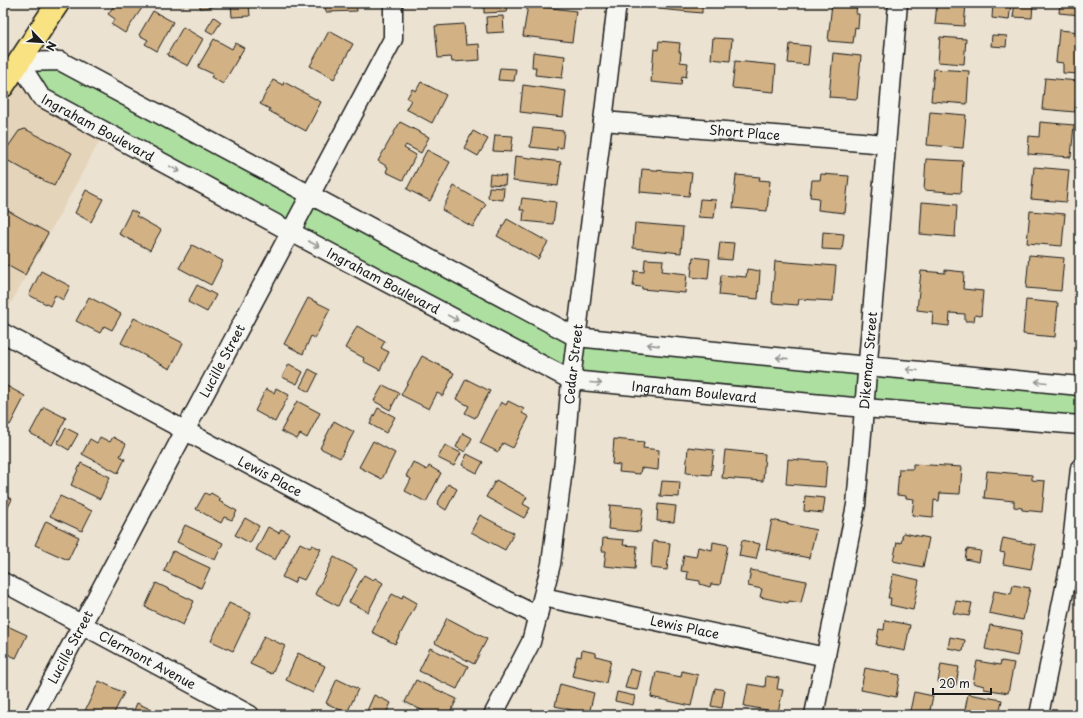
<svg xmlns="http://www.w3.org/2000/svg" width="1083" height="718" font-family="'Playpen Sans',sans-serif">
	<rect width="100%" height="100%" fill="#ebe2d1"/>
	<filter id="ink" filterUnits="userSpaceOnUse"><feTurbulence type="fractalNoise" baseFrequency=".025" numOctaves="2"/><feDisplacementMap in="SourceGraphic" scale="8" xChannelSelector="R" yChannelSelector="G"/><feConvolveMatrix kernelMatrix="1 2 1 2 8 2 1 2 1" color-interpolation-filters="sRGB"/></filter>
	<g filter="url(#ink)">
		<path fill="#e4d4ba" d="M19 62 105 131 3 318V86Z"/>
		<path fill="#addfa0" stroke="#647e5e" d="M19 62H60L576 337 1080 386V425L571 380 41 97Z"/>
		<g fill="#d2b285" stroke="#1c1c1c">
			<path d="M3 3H7L10 5 3 15Z"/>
			<path d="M116 3H140L144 5 125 33 111 24 115 19 108 14Z"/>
			<path d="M200 3H212V7L200 8Z"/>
			<path d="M231 3H249L250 16 232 17Z"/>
			<path d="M325 3H356L357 11 326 12Z"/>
			<path d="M484 3H506L507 12 484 13Z"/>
			<path d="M659 3H702V13L658 9Z"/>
			<path d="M832 3H857L856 14H859L858 28 855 27 853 43 828 41Z"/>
			<path d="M937 3 966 4 964 26 935 24Z"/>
			<path d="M993 3H1011L1009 20 992 18Z"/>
			<path d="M1015 3H1033L1032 18 1013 17Z"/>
			<path d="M1059 3H1080V15L1059 13 1060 3Z"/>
			<path d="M528 5 576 11 572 42 523 36Z"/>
			<path d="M153 11 173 22 157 51 145 44 148 40 139 35Z"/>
			<path d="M503 16 504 32 487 33 486 17Z"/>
			<path d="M214 17 221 22 213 34 206 30Z"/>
			<path d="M464 24 466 45 479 44 480 60 452 62 451 57 438 58 435 26Z"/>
			<path d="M183 27 203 39 188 66 167 55Z"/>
			<path d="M1059 30 1080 32 1079 55H1080V74L1063 73V63L1056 62Z"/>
			<path d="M329 31 353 44 334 79 310 66Z"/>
			<path d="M992 35 1007 36 1006 47 991 46Z"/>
			<path d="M940 37 966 39 964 64 938 62Z"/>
			<path d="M713 38 732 39 730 61 711 59Z"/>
			<path d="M214 39 232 49 235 43 244 48 223 84 211 77 213 74 198 67Z"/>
			<path d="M659 41 680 43 679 52H681L680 62 688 63 686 77 682 76 681 85 651 82 654 49 658 50Z"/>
			<path d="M790 44 810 46 808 65 788 63Z"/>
			<path d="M533 52 565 56 562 78 535 75 536 67H532Z"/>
			<path d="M833 53 861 56 857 99 829 97Z"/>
			<path d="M735 61 776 65 774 92 732 88Z"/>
			<path d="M500 68 516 69 514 81 498 80Z"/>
			<path d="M934 69 969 71 967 104 931 101Z"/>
			<path d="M1045 78 1078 81 1075 112 1042 109Z"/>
			<path d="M273 80 283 85 284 82 321 102 306 131 269 111 270 109 260 104Z"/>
			<path d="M421 82 446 95 432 123 406 109 411 100 407 98 412 89 416 91Z"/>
			<path d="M523 85 566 91 563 117 520 112Z"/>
			<path d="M930 112 966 115 963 148 927 145Z"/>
			<path d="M400 122 429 137 421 153 406 145 404 148 416 155 403 180 386 172 388 167 378 161Z"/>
			<path d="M1040 122 1074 125 1071 157 1028 154 1029 136 1039 137Z"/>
			<path d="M533 128 564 131 562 148 557 147V150L530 147Z"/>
			<path d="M25 129 72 153 54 186 3 158V154L19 131Z"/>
			<path d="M473 131 488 139 478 156 464 148Z"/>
			<path d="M495 135 513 136 511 152 493 151Z"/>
			<path d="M427 150 450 162 430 201 407 189Z"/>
			<path d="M515 156 561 162 558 186 513 181Z"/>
			<path d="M926 159 963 161 961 193 924 190Z"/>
			<path d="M1034 167 1069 170 1066 202 1031 199Z"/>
			<path d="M642 169 692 173 689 196 640 192Z"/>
			<path d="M490 174 506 176 505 185 489 184Z"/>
			<path d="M821 174 849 176 845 213 818 210 819 198 810 197 812 180H820Z"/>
			<path d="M736 175 760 177 759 180 770 181 767 211 733 208Z"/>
			<path d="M454 186 486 204 473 227 442 210Z"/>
			<path d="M489 187 504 188 503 200 488 198Z"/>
			<path d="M86 190 103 199 91 222 75 213Z"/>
			<path d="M522 198 556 202 553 224 523 221 524 210H520Z"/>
			<path d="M700 199 716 200 714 218 698 217Z"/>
			<path d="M922 202 957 205 955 237 920 234Z"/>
			<path d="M3 208 48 233 25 275 3 263Z"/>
			<path d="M131 210 138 214 136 216 161 230 150 250 119 234Z"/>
			<path d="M1030 211 1065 214 1062 246 1027 243Z"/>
			<path d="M507 219 548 242 538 259 497 236Z"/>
			<path d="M635 223 683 227 681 253 633 248Z"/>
			<path d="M823 232 844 234 842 250 822 249Z"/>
			<path d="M720 242 734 243 732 260 718 259Z"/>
			<path d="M192 245 223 261 211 285 179 268Z"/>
			<path d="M1029 255 1064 258 1061 291 1026 288Z"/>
			<path d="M693 257 710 259 708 279 691 277Z"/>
			<path d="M645 259 663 260 662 271 687 274 685 293 642 289V287L633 286 635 271 644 272Z"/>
			<path d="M775 261 836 266 833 301 799 299 798 305 772 303Z"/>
			<path d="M747 269 760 271 758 299 719 295 721 275 746 277Z"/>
			<path d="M945 270 964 272 963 289 983 291 981 316 975 315 974 321H965V314L950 313 949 326 932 324 933 312 917 310 921 271 945 273Z"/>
			<path d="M41 271 70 286 63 300 55 295 50 306 29 295Z"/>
			<path d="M197 285 216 295 207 312 188 302Z"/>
			<path d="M89 297 121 314 112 330 104 326 100 333 76 321Z"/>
			<path d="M308 298 330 309 315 338 311 336 303 354 284 344Z"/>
			<path d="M1026 300 1058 303 1055 337 1023 334Z"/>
			<path d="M134 318 183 343 170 369 121 343Z"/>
			<path d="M357 326 385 341 381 348 389 352 380 370 363 361 364 358 345 348Z"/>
			<path d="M422 356 454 373 443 396 437 393 429 409 401 395Z"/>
			<path d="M289 364 303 372 297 384 282 377Z"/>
			<path d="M309 369 318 374 309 392 300 387Z"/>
			<path d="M466 379 490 391 475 418 465 413 469 406 456 399Z"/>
			<path d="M3 384 25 396 10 425 3 421Z"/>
			<path d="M383 385 399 393 390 410 374 401Z"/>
			<path d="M276 388 289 395 275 422 255 411 266 389 274 393Z"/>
			<path d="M297 401 320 413 307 438 300 434 297 439 281 431Z"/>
			<path d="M508 401 524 409 522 413 529 417 513 448 503 443 498 452 480 443 501 402 506 405Z"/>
			<path d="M44 407 66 418 52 445 30 433Z"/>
			<path d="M378 408 395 417 386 433 370 424Z"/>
			<path d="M334 421 354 432 340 458 320 448Z"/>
			<path d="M66 428 78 434 69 450 57 443Z"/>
			<path d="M463 433 472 438 465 452 456 447Z"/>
			<path d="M100 437 110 442 113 437 126 444 120 456 125 459 118 473 82 454 90 439 97 443Z"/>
			<path d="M614 439 644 442 643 448 659 450 658 470 641 468 640 474 619 472 620 465 612 464Z"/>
			<path d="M373 441 395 453 382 479 359 467Z"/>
			<path d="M445 445 461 453 454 466 438 458Z"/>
			<path d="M688 447 714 450 711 475 686 473Z"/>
			<path d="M725 450 765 454 763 481 722 478Z"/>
			<path d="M467 454 483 462 477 473 462 465Z"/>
			<path d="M788 459 827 462 825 487 786 484Z"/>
			<path d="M413 462 427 470 429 466 441 473 426 502 405 491 411 479 406 476Z"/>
			<path d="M81 463 110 477 100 499 71 485Z"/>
			<path d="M913 464 962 467 960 494 940 493 939 501 934 500 933 517 912 515 914 499 906 498V496L897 495 899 469H913Z"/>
			<path d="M987 471 1032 475V480L1045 481 1042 512 1022 510V508L1014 507V501L984 498Z"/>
			<path d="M496 480 527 497 523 504 530 508 524 518 486 497Z"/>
			<path d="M662 481 680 482 679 497 660 496Z"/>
			<path d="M448 484 457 489 446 510 437 504Z"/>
			<path d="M205 493 209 495 211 493 221 499 219 501 237 511 232 520 224 517 221 523 196 509Z"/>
			<path d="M3 495 12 499 3 518Z"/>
			<path d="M60 496 92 511 82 531 50 516Z"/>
			<path d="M805 496 825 498 823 513 804 511Z"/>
			<path d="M658 504 676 506 674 522 657 521Z"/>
			<path d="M610 505 643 508 640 532 608 529Z"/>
			<path d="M480 515 514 533 505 550 471 532Z"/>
			<path d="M245 518 259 526 250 543 235 535Z"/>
			<path d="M772 520 816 530 809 558 766 549Z"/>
			<path d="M46 521 79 537 68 560 35 545Z"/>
			<path d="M185 525 223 543 215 560 177 542Z"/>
			<path d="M268 527 279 533 281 529 289 533 275 560 256 550Z"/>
			<path d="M903 533 929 538 923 567 893 561 897 542 901 543Z"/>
			<path d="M603 538 624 540 623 545 637 546 635 569 604 566 606 551H602Z"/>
			<path d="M1003 538 1036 545 1031 569 1003 564 1005 553 1000 552Z"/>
			<path d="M742 540 760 544 756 559 739 556Z"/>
			<path d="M653 541 670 543 667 570 651 568Z"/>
			<path d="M713 542 728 545 720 585 711 584 710 587 700 584V581L687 579 688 572 681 571 684 555 696 557 698 547 712 550Z"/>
			<path d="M300 543 310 548 312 545 321 549 304 580 297 577 294 583 282 577Z"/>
			<path d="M967 549 981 551 979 562 965 559Z"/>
			<path d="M173 551 210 568 201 588 164 571Z"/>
			<path d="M334 557 357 569 338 606 315 594Z"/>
			<path d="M751 570 806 581 801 603 789 601 788 603 760 597 762 589 748 586Z"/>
			<path d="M893 574 919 580 913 610 890 605 891 598H888Z"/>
			<path d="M364 575 373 580 375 578 383 583 368 612 349 602Z"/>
			<path d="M156 583 194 601 183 625 145 607Z"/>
			<path d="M1013 585 1030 588 1023 620 989 613 994 591 1011 594Z"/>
			<path d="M392 594 402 599 403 595 417 603 395 644 372 632Z"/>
			<path d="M956 601 972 603 969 616 953 613Z"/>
			<path d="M229 603 251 613 233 651 211 641Z"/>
			<path d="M447 618 487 639 474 664 435 643Z"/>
			<path d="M885 620 910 625 905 651 876 645 879 629 884 630Z"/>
			<path d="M3 624 27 635 16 658 3 652Z"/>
			<path d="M990 625 1022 631 1017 656 985 649Z"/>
			<path d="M264 636 285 646 272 674 250 664Z"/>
			<path d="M950 637 965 640 963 651 948 648Z"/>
			<path d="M430 648 468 666 457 689 419 671Z"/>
			<path d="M582 650 596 653V656L611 660 606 683 572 676 577 656 581 657Z"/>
			<path d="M298 653 325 666 313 693 286 680Z"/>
			<path d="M977 661 1000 665 1001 661 1014 663 1008 693 984 689V686L973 683Z"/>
			<path d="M941 664 959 667 956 685 938 682Z"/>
			<path d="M3 667 8 669 3 680Z"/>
			<path d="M865 668 900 675 896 697 861 690Z"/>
			<path d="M630 669 641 672 637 690 625 688Z"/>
			<path d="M682 671 698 675 691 706 651 697 656 672 681 677Z"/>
			<path d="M766 676 779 678 777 689 783 690 778 712 744 706 748 684 765 687Z"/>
			<path d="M337 679 358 689 347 713 326 703Z"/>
			<path d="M416 680 457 699 449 715H432L405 702Z"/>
			<path d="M99 681 124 693 113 715H83Z"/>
			<path d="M560 684 594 693 589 714 555 706Z"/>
			<path d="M715 688 725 690 722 708 711 706Z"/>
			<path d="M617 692 635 696 633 705 615 701Z"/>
			<path d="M914 692 933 696 929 715 910 711Z"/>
			<path d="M968 694 1002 700 999 715H964Z"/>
			<path d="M374 695 391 703 385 715H370L366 713Z"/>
			<path d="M137 703 163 715H132Z"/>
			<path d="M861 711 883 715H860Z"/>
			<path d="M546 712 570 715H545Z"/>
		</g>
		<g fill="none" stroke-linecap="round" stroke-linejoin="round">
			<defs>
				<g id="minor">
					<path id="s1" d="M19 62 41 97 291 232 571 380 864 408 1080 425"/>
					<path d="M19 62 60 61 576 337 867 366 1080 386"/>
					<path id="s2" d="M603 121 886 144"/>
					<path id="s3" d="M3 333 451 573 538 616"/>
					<path id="s4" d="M3 582 250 715"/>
					<path id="s5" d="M543 597 826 657"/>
					<path id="s6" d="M34 715 393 39V3"/>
					<path id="s7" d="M493 715 531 642 551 564 564 461 571 380 603 121 617 3"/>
					<path id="s8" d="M814 715 856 505 898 3"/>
					<path d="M1039 715 1070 563 1080 468"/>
				</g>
				<path id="primary" d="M3 86 58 3"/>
			</defs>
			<use href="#minor" stroke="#1c1c1c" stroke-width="21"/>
			<use href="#primary" stroke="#1c1c1c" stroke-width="25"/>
			<use href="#minor" stroke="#f6f6f2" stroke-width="18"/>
			<use href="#primary" stroke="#f8e281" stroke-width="22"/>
		</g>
		<defs><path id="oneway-shaft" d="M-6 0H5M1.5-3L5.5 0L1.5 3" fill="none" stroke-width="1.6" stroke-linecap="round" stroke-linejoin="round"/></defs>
		<g stroke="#949492">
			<use href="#oneway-shaft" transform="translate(175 169) rotate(28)"/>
			<use href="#oneway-shaft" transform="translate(314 244) rotate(28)"/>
			<use href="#oneway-shaft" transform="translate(453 318) rotate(28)"/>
			<use href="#oneway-shaft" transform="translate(653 345) rotate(-174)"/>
			<use href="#oneway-shaft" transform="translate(782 358) rotate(-174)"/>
			<use href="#oneway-shaft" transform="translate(912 370) rotate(-175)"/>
			<use href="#oneway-shaft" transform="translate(1041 382) rotate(-175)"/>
			<use href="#oneway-shaft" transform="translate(596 383) rotate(5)"/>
		</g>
	</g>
	<g text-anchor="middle" stroke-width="4" stroke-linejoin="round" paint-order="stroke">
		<g font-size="13" fill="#1c1c1c" stroke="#f6f6f2">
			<text dy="5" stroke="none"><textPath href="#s1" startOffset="106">Ingraham Boulevard</textPath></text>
			<text dy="5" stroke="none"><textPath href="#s2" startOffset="142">Short Place</textPath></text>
			<text dy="5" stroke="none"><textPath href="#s1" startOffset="430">Ingraham Boulevard</textPath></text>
			<text dy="5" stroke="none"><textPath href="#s6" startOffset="401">Lucille Street</textPath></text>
			<text dy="5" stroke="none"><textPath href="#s8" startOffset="359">Dikeman Street</textPath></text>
			<text dy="5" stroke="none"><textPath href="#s7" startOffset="364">Cedar Street</textPath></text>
			<text dy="5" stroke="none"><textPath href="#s1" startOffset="766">Ingraham Boulevard</textPath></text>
			<text dy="5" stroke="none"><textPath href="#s3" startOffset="303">Lewis Place</textPath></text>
			<text dy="5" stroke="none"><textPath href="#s5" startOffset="145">Lewis Place</textPath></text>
			<text dy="5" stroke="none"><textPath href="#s6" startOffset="77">Lucille Street</textPath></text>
			<text dy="5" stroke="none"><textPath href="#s4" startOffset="164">Clermont Avenue</textPath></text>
		</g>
	</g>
	<rect width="1083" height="718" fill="none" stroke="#f6f6f2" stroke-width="16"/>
	<rect x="8" y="8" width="1067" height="702" fill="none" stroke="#1c1c1c" stroke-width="1.5" filter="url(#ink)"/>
	<g transform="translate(42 42) rotate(115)" stroke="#f6f6f2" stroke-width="3" paint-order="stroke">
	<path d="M0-3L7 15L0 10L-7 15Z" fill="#1c1c1c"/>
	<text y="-6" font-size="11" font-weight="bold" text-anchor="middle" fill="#1c1c1c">N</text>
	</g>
	<path d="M933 688v6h58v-6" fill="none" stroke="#1c1c1c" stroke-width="2"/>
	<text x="939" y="688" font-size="12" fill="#1c1c1c" stroke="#f6f6f2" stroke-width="3" paint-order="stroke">20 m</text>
</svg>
